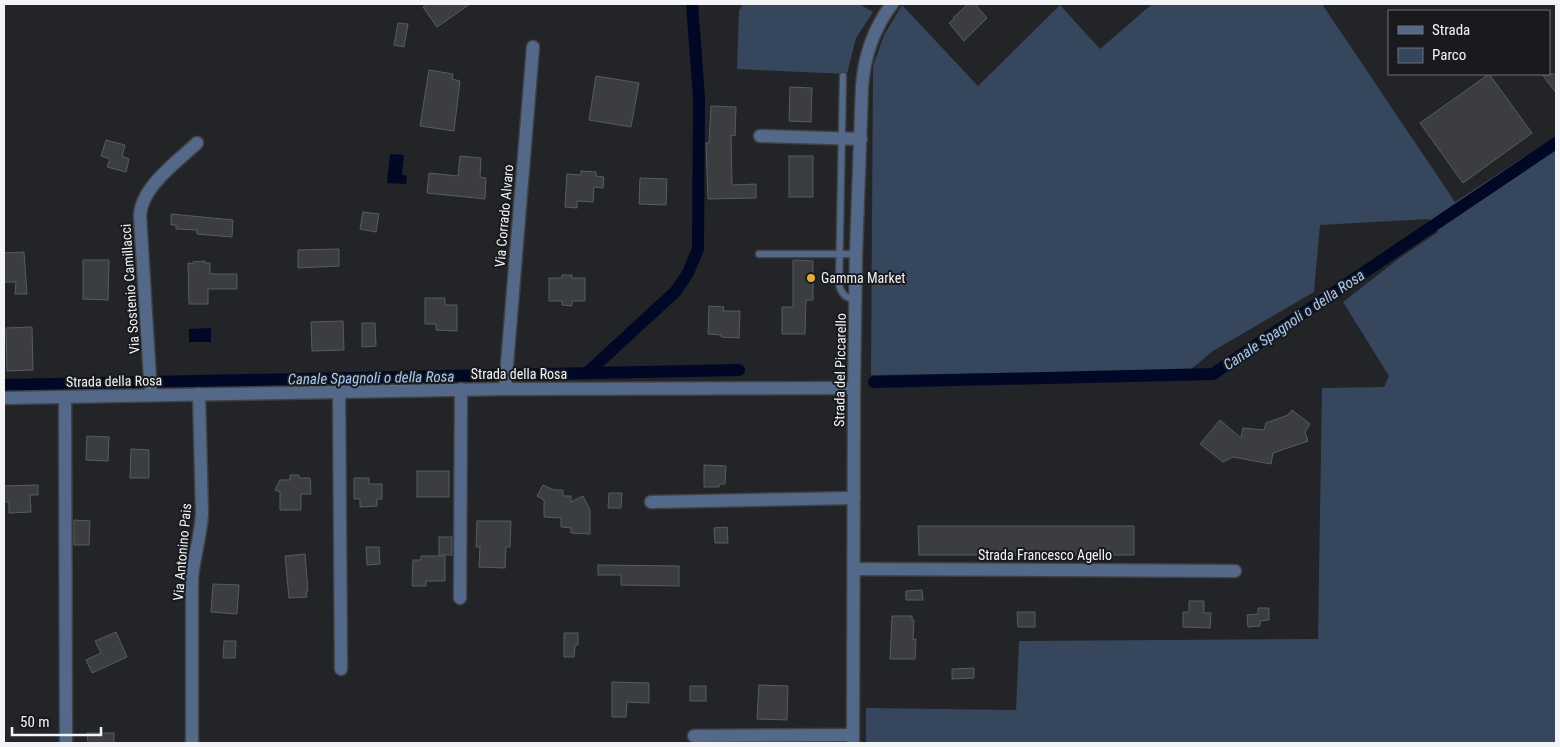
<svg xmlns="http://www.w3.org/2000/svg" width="1560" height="747" font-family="'Roboto Condensed',sans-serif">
	<rect width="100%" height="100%" fill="#222427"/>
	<g fill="#36465d">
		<path d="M743 4H859L873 12 856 38 847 74 737 69 739 11Z"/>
		<path d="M1152 4H1322L1455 202 1556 136V743H866V708L1016 710 1019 641 1318 639 1322 388 1384 387 1389 376 1343 302 1401 257 1438 232 1429 219 1320 225 1314 292 1213 351 1190 370 871 375 873 66 884 35 902 5 978 86 1060 5 1100 49Z"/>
	</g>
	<g fill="#000825">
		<path d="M390 154 404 155 402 175 407 176 406 184 387 183Z"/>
		<path d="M211 328V342H189V329Z"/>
	</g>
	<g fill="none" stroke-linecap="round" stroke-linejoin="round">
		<g stroke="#000825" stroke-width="12">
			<path d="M587 373 676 291 688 273 698 249 699 97 692 4"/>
			<path d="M874 382 1213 374 1556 143"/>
			<path d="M4 385 739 370"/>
		</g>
	</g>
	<g fill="#3b3d40" stroke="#595c5f">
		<path d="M428 4H470L437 27 423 7Z"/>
		<path d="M968 4H975L987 18 964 41 949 23 954 19 953 18Z"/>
		<path d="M398 23 408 24 404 47 394 45Z"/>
		<path d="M429 70 453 74 452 79 460 81 454 131 420 126Z"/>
		<path d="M1489 74 1532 133 1463 183 1420 123Z"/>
		<path d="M1542 74H1556V93Z"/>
		<path d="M596 76 639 83 631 127 589 120Z"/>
		<path d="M790 87 812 88 811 122 789 121Z"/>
		<path d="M711 106 736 107 735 136 731 135 732 185 756 184V198L708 199 706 143H709Z"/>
		<path d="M106 140 125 145 122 156 129 159 126 172 107 167 110 159 101 156Z"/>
		<path d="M460 156 481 158 480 177 486 178 485 199 427 193 429 173 458 176Z"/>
		<rect x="789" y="156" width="24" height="41"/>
		<path d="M581 171 596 172V176L604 177 603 188 594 187 593 202 577 201V208L565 207 567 174 581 175Z"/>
		<path d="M640 178 667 179 666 205 639 204Z"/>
		<path d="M363 212 379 214 376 232 360 229Z"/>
		<path d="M171 214 233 220 232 237 197 234V230L176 229V225H171Z"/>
		<path d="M339 249V266L298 268V250Z"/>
		<path d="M24 252 27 294H15L16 282H4V253Z"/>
		<path d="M83 260H109L108 300 83 299Z"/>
		<path d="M793 260 813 261V300H806L805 334H782V307H793Z"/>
		<path d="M205 261V263H210V274H237V289H208V304H189L188 263 193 264V262Z"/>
		<path d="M562 275H572V278H585V301H572V306L562 305V301H549V278H562Z"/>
		<path d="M425 298H445V305H457V331L436 330V324H425Z"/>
		<path d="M709 306 724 307 723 311H740L739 338 721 337V335L708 334Z"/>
		<path d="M343 321 344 350 312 351 311 322Z"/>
		<path d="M362 323H375L376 346 362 347Z"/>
		<path d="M32 327 33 370 7 371 6 328Z"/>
		<path d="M1292 410 1310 424 1305 432 1308 441 1273 453 1271 464 1233 457 1223 462 1200 444 1220 420 1241 438 1243 428 1264 430 1266 423 1288 415Z"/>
		<path d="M87 436 109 437 108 461 86 460Z"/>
		<path d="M131 449 149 450V478H130Z"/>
		<path d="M704 465 726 466 725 484H719V487H704Z"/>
		<rect x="417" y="471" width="32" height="26"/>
		<path d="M290 475H299V478H310L311 494H301V510H280V492L275 490 280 480H290Z"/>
		<path d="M354 478H369V484H382V499H377V506L360 507V499H354Z"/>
		<path d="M38 485V495H30L31 512 9 513V502H4V486Z"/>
		<path d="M543 485 554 490H563V496H571V502L583 496 590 510V534L571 533V528L561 527V518L544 517V500L537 496Z"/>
		<path d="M609 493H622L621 508H608Z"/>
		<path d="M74 520 90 521 89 545H74Z"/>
		<path d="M477 521H511L510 547H506L505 568 479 567 480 547H476Z"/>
		<path d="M918 526H1134V555H919Z"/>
		<path d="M727 527 728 543H715L714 528Z"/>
		<rect x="439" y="537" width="13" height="18"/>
		<path d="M366 547H379L380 564 367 565Z"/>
		<path d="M305 554 308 591H306L307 597 289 598 285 556Z"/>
		<path d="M421 556H445V581H426V586H412L413 560H421Z"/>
		<path d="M598 565 679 566V586L621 585V575H598Z"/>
		<path d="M213 584 239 585 237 614 211 612Z"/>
		<path d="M922 590 923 600H906V591Z"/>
		<path d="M1189 601H1204V613H1211L1210 628 1183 627V612H1189Z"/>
		<path d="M1258 608H1269V620L1260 621V626L1248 627 1247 615 1258 614Z"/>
		<path d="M1017 612H1035V627H1018Z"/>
		<path d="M892 616H912V620H914L913 640 916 639 915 659H890Z"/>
		<path d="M116 632 127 657 92 673 86 660 101 653 95 641Z"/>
		<path d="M564 633H578V645H575L574 657H564Z"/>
		<path d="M224 641H236L235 658H223Z"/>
		<path d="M974 668V678L952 679V669Z"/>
		<path d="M612 682 649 683V703L627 702 626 717H612Z"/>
		<path d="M759 685 788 686 787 720 757 719Z"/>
		<rect x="690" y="686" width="16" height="15"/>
		<path d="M87 733H114V743H88Z"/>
	</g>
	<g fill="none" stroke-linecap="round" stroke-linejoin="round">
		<defs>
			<g id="service">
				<path d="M843 76 839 284C841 294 846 299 856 299"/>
				<path d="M759 254H856"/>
			</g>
			<g id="minor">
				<path d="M760 136 861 139"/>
				<path d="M505 389 533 47"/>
				<path d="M339 391 341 669"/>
				<path d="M151 395 140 216C141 187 177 162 197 143"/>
				<path d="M65 397 66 743"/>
				<path d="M651 502 854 498"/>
				<path d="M854 569 1235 571"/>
				<path d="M460 598 461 389"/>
				<path d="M694 736 853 735"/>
				<path d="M192 743V578C194 556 201 535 202 513L199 394"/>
			</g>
			<g id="tertiary">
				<path d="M4 398 505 389 854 388"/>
				<path d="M853 743 854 388 856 254 862 87C864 57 874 28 892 4"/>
			</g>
		</defs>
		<use href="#service" stroke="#3f4144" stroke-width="9"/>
		<use href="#minor" stroke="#3f4144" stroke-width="15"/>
		<use href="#tertiary" stroke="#3f4144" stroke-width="15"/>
		<use href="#service" stroke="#546989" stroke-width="6"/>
		<use href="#minor" stroke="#546989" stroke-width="12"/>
		<use href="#tertiary" stroke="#546989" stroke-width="12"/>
	</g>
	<circle fill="#e9ab38" stroke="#181a1d" stroke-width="2" cx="811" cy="278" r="5"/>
	<g text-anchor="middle" stroke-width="4" stroke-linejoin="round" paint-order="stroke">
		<g font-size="14" fill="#f3f4f7" stroke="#181a1d">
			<text transform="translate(504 216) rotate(-85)" y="5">Via Corrado Alvaro</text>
			<text transform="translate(130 289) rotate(-94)" y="5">Via Sostenio Camillacci</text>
			<text transform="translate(840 370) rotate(-89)" y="5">Strada del Piccarello</text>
			<text x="519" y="379">Strada della Rosa</text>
			<text transform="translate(114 381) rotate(-1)" y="5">Strada della Rosa</text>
			<text transform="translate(182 552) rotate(-85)" y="5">Via Antonino Pais</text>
			<text x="1045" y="560">Strada Francesco Agello</text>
		</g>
		<g font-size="14" fill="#f3f4f7" stroke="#181a1d" text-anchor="start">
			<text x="821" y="283">Gamma Market</text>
		</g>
		<g font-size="15" font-style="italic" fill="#a9c9f9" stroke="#181a1d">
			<text transform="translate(1294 320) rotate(-34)" y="5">Canale Spagnoli o della Rosa</text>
			<text transform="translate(371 378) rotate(-1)" y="5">Canale Spagnoli o della Rosa</text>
		</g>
	</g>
	<rect width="1560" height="747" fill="none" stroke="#f3f4f7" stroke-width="10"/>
	<rect x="1388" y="10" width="162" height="65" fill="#181a1d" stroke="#707174"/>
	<rect x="1398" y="26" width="25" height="8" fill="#546989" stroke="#707174"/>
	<text x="1432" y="35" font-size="15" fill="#f3f4f7">Strada</text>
	<rect x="1398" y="48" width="25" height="15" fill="#36465d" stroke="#707174"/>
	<text x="1432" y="60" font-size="15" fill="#f3f4f7">Parco</text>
	<path d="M12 727v8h89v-8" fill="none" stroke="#f3f4f7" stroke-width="2.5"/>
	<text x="20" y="727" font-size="15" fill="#f3f4f7" stroke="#181a1d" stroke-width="4" paint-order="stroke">50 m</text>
</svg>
